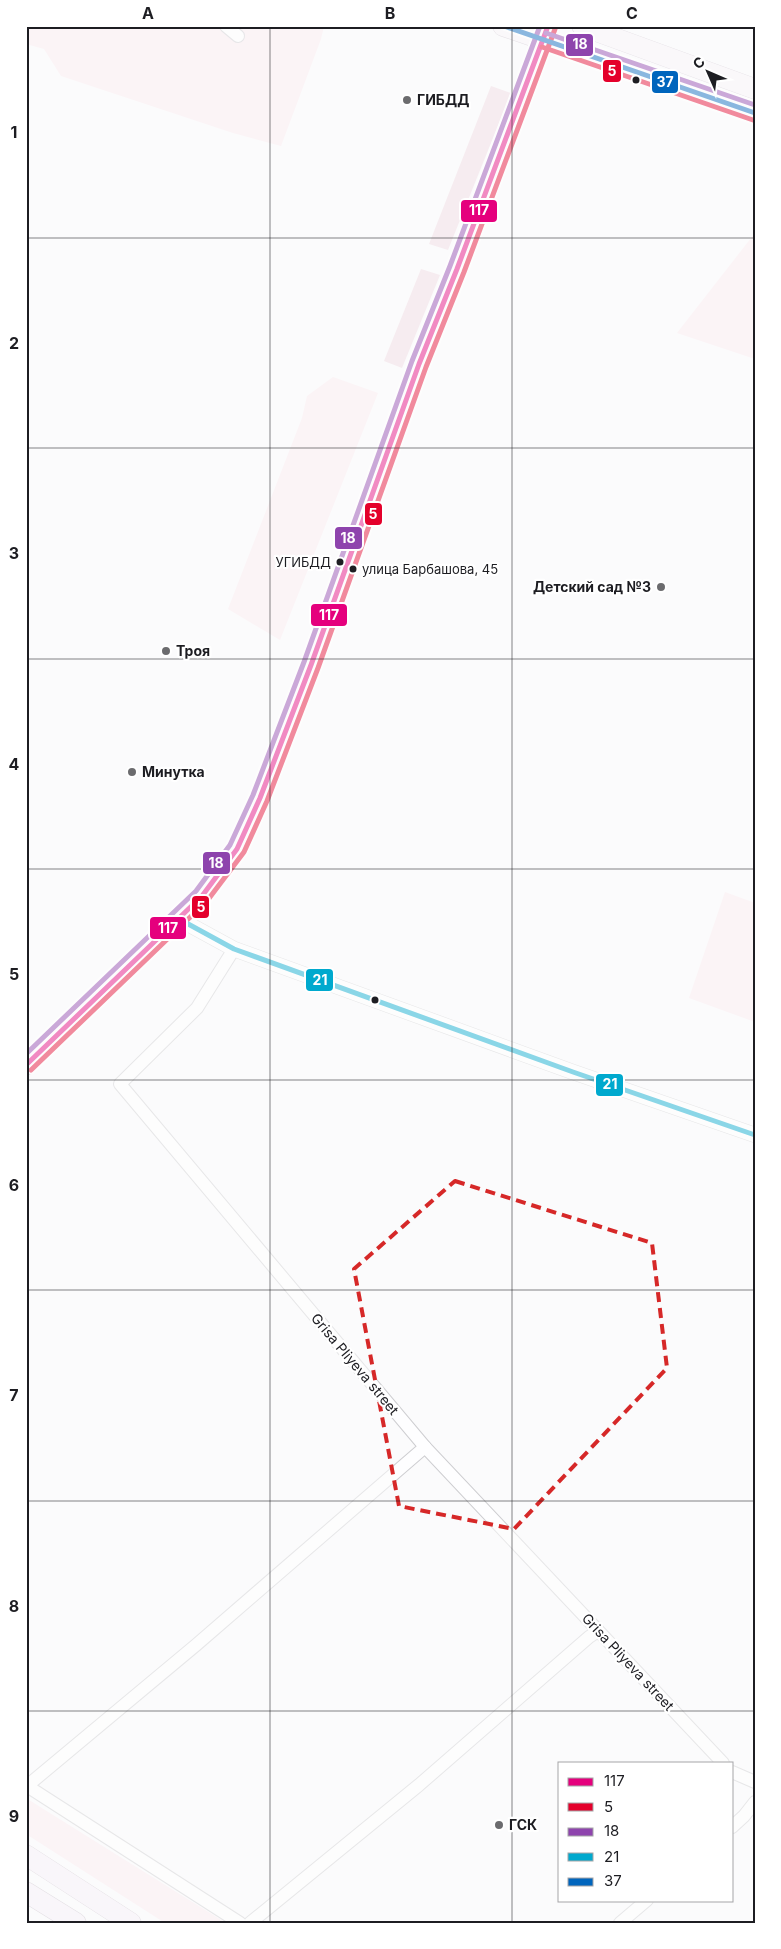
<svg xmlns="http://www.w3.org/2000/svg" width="781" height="1949" font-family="Inter,sans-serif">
	<rect width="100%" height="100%" fill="#fbfbfc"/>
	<g fill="#fbeaf0">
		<path d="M27 26H324L321 39 281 146 233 133 61 76 44 49 26 44Z"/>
		<path d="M755 233V359L677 333Z"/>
		<path d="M333 377 378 393 280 640 228 609 302 418 307 396Z"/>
		<path d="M725 892 755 903V1022L689 998Z"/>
		<path d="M26 1798 45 1810 226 1923H165L26 1834Z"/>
	</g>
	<g fill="#efd9e2">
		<path d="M491 86 511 93 448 250 429 244Z"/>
		<path d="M421 269 440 275 402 368 384 361Z"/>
	</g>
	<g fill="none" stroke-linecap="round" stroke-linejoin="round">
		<defs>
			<g id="minor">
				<path d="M226 26 238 36"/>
				<path d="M234 949 197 1008 120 1084 425 1447 723 1763"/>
				<path d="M732 1772 755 1782"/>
				<path d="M732 1827 744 1816 755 1802"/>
				<path d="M240 1923 27 1786 196 1645 425 1447"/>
				<path d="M250 1923 419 1785 589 1637 598 1631"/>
				<path d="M620 1923 647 1900"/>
			</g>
			<path id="tertiary" d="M179 919 234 949 573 1072 755 1135"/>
			<g id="primary">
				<path d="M503 26 755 113"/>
				<path d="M582 26 755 89"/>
				<path d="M26 1065 202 896 237 849 260 798 311 665 419 364 457 269 548 26"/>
			</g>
			<g id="trunk">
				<path d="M26 1855 131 1923"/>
				<path d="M26 1892 76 1923"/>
			</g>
		</defs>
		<use href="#minor" stroke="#ceced1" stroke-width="14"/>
		<use href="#tertiary" stroke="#ceced1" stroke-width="16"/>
		<use href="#primary" stroke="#c7bec9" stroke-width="21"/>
		<use href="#trunk" stroke="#c7bec9" stroke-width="21"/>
		<use href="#minor" stroke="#fefeff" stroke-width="12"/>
		<use href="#tertiary" stroke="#fefeff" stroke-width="15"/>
		<use href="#primary" stroke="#f8f3f9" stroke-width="20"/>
		<use href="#trunk" stroke="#f6f0f8" stroke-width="20"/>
		<defs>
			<path id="bus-1" d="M26 1065 202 896 237 849 260 798 311 665 419 364 457 269 548 26"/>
			<g id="bus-2">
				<path d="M542 47 753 120"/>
				<path d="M31 1070 207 901 244 852 267 801 318 668 426 367 464 272 555 29"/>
			</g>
			<g id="bus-3">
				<path d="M546 33 755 105"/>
				<path d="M26 1054 196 891 230 845 253 795 304 662 412 361 450 266 540 26"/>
			</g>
			<path id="bus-4" d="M179 919 234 949 573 1072 755 1135"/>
			<path id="bus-5" d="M504 26 755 113"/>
		</defs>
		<use href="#bus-1" stroke="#fff" stroke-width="9"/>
		<use href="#bus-2" stroke="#fff" stroke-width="9"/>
		<use href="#bus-3" stroke="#fff" stroke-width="9"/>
		<use href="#bus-4" stroke="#fff" stroke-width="9"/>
		<use href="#bus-5" stroke="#fff" stroke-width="9"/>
		<use href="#bus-1" stroke="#e5007d" stroke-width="5"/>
		<use href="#bus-2" stroke="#e4002b" stroke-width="5"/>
		<use href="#bus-3" stroke="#8e44ad" stroke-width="5"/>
		<use href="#bus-4" stroke="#00a9ce" stroke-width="5"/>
		<use href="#bus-5" stroke="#0065bd" stroke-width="5"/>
	</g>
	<path d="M0 0H781V1949H0ZM455 1181 652 1243 667 1368 514 1529 399 1506 354 1269Z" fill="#fbfbfc" fill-opacity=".55" fill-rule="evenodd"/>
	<path fill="none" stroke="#d62828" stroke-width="4" stroke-dasharray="10 6" stroke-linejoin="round" d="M455 1181 652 1243 667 1368 514 1529 399 1506 354 1269Z"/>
	<path fill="none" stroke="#1d1d22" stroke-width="1" stroke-opacity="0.55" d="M270 26V1923M512 26V1923M26 238H755M26 448H755M26 659H755M26 869H755M26 1080H755M26 1290H755M26 1501H755M26 1711H755"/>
	<g fill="#1d1d22" stroke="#fff" stroke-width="2">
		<circle cx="636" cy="80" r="4.5"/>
		<circle cx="340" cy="562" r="4.5"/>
		<circle cx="353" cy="569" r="4.5"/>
		<circle cx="375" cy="1000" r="4.5"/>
	</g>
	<g fill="#6b6b6e" stroke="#fff" stroke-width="2">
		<circle cx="407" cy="100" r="5"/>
		<circle cx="661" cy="587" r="5"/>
		<circle cx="166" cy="651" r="5"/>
		<circle cx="132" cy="772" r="5"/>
		<circle cx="499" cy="1825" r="5"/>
	</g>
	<g text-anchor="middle" stroke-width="4.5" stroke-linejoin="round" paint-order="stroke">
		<g font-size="13" fill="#1d1d22" stroke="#fff" text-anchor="end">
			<text x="331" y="567">УГИБДД</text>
			<text x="362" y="574" text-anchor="start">улица Барбашова, 45</text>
		</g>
		<g font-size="14" font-weight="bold" fill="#1d1d22" stroke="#fff" text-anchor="start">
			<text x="417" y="105">ГИБДД</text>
			<text x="651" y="592" text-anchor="end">Детский сад №3</text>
			<text x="176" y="656">Троя</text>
			<text x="142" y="777">Минутка</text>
			<text x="509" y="1830">ГСК</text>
		</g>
		<g font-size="14" fill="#1d1d22" stroke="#fff">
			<text transform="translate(355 1364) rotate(50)" y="5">Grisa Pliyeva street</text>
			<text transform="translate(628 1662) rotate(47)" y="5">Grisa Pliyeva street</text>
		</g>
	</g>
	<g stroke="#fff" stroke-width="2">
		<rect x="565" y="33" width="29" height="24" rx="5" fill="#8e44ad"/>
		<rect x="602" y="59" width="20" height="24" rx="5" fill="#e4002b"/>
		<rect x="651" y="70" width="28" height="24" rx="5" fill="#0065bd"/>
		<rect x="460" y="199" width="38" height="24" rx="5" fill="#e5007d"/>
		<rect x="364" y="502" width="19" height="24" rx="5" fill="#e4002b"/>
		<rect x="334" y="526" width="29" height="24" rx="5" fill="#8e44ad"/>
		<rect x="310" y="603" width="38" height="24" rx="5" fill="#e5007d"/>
		<rect x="202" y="851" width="29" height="24" rx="5" fill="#8e44ad"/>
		<rect x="191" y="895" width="19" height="24" rx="5" fill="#e4002b"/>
		<rect x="149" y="916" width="38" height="24" rx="5" fill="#e5007d"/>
		<rect x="305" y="968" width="29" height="24" rx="5" fill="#00a9ce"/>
		<rect x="595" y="1073" width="29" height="24" rx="5" fill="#00a9ce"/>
	</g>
	<g font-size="14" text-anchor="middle" font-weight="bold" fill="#fff">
		<text x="580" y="49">18</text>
		<text x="612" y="76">5</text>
		<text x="665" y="87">37</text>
		<text x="479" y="215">117</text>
		<text x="373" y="519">5</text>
		<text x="348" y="543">18</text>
		<text x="329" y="620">117</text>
		<text x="216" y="868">18</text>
		<text x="201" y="912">5</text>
		<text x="168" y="933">117</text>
		<text x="320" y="985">21</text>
		<text x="610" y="1089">21</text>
	</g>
	<rect width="781" height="1949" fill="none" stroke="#ffffff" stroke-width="55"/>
	<rect x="558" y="1762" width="175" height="140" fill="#ffffff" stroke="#a5a5a7"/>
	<rect x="568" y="1778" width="25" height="8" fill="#e5007d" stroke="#a5a5a7"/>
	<text x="604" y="1786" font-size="15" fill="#1d1d22">117</text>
	<rect x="568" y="1803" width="25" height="8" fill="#e4002b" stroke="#a5a5a7"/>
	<text x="604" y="1812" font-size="15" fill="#1d1d22">5</text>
	<rect x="568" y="1828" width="25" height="8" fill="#8e44ad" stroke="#a5a5a7"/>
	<text x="604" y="1836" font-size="15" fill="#1d1d22">18</text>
	<rect x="568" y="1853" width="25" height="8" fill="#00a9ce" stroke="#a5a5a7"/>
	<text x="604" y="1862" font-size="15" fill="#1d1d22">21</text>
	<rect x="568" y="1878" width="25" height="8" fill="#0065bd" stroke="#a5a5a7"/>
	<text x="604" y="1886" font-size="15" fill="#1d1d22">37</text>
	<g transform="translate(708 72) rotate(315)" stroke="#ffffff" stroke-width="4" paint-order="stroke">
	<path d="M0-4L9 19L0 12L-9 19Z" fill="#1d1d22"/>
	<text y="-8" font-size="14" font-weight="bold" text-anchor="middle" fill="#1d1d22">С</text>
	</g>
	<rect x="28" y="28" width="726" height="1894" fill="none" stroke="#1d1d22" stroke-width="2"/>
	<g font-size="16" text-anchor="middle" font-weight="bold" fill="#1d1d22">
		<text x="148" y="19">A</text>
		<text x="390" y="19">B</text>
		<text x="632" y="19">C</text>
		<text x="14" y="138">1</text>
		<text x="14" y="349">2</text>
		<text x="14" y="559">3</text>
		<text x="14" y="770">4</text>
		<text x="14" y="980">5</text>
		<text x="14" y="1191">6</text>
		<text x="14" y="1401">7</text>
		<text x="14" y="1612">8</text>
		<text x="14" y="1822">9</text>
	</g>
</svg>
